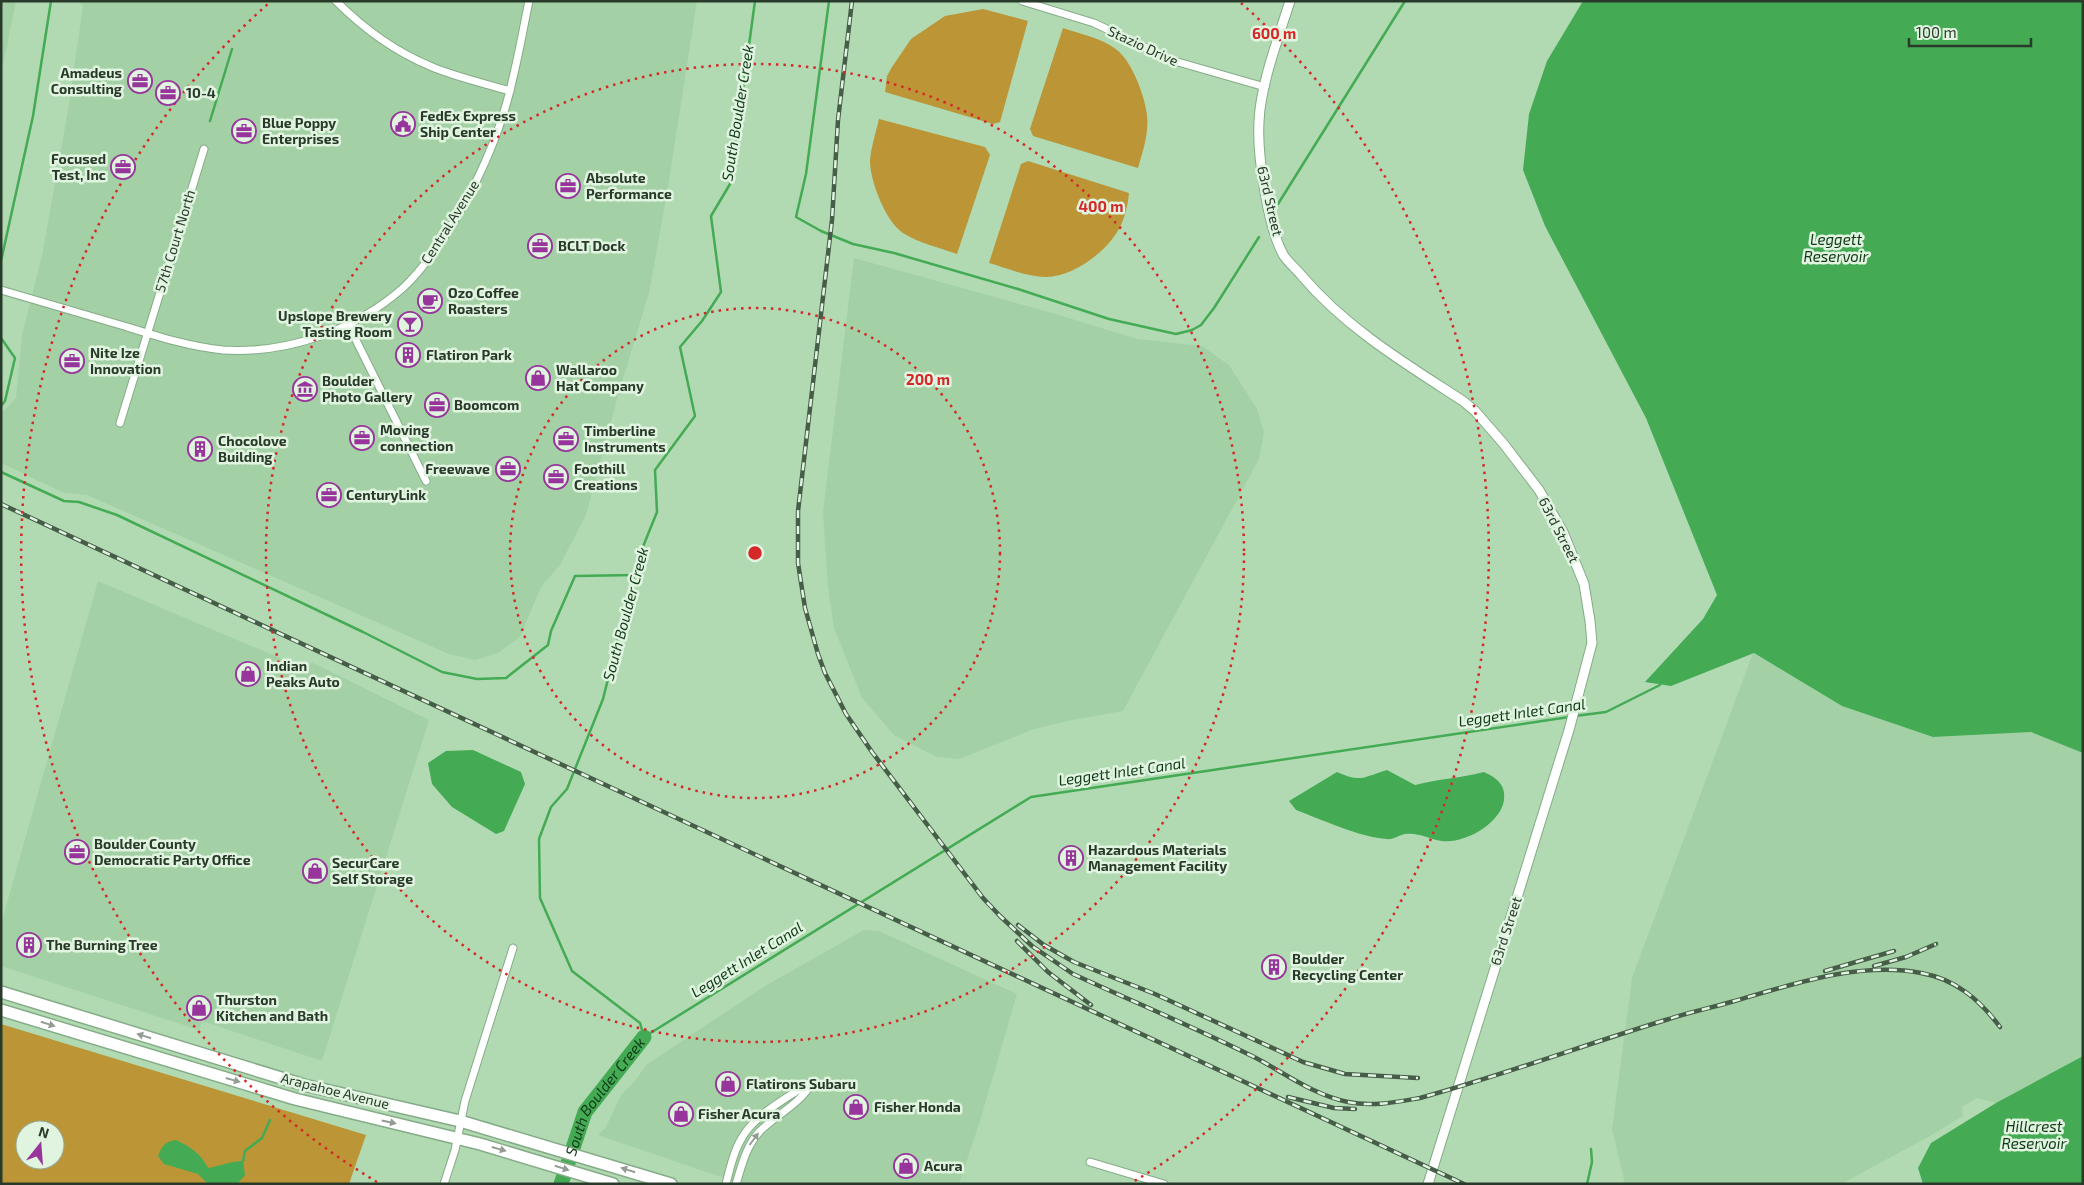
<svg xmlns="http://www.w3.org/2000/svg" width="2084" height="1185" font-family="'Exo 2',sans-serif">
	<rect width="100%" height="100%" fill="#b1dab3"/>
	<g fill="#a3d1a5">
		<path d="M1 1H16L1 75Z"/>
		<path d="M78 1H697L667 193 649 293 619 392 586 515 560 565 541 587 520 637 498 653 475 660 449 654 87 495 64 493 1 463V414L16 398 22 335 42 256 68 110 83 6Z"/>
		<path d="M854 258 1056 314 1137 339 1202 346 1229 365 1257 409 1264 432 1259 459 1123 711 1072 720 1034 729 959 759 937 757 894 735 862 698 834 628 828 587 823 512Z"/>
		<path d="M98 581 308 670 311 662 429 720 322 1061 202 1021 199 1030 1 966V924Z"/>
		<path d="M1753 653 1842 706 1933 737 2031 732 2083 753V1056L1996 1103 1977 1098 1962 1107 1963 1116 1930 1136 1841 1184H1625L1612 1129 1632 978Z"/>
		<path d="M864 930 879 931 1017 994 980 1121 959 1184H748L715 1175 598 1135 606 1127 621 1095 635 1081 646 1065 765 986Z"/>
	</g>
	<g fill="#bb9536" fill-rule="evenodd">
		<path d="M983 9 1028 21 1000 122 993 124 885 92 887 76 892 67 911 39 945 16Z"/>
		<path d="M1063 28C1080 34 1102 38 1117 50 1132 62 1145 96 1147 115 1149 133 1143 151 1138 168L1033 136 1030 129Z"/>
		<path d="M879 119 985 147 990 155 957 254C940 248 919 243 903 233 886 222 870 181 870 161 871 147 876 132 879 119Z"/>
		<path d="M1028 161 1129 193C1128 204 1125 217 1120 227 1108 251 1073 277 1046 277 1027 277 1007 268 989 263L1021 164Z"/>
		<path d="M1 1024 366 1135 349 1184H1ZM25 1130H55V1160H25Z"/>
	</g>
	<g fill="#44ab54">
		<path d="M1583 1H2083V753L2031 732 1933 737 1842 706 1754 653 1671 686 1645 682 1703 619 1717 595 1646 418 1545 226 1523 170 1529 114 1547 61Z"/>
		<path d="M473 750 521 772 525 784 504 831 496 834 452 807 432 784 428 763 446 751Z"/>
		<path d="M1387 770 1415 785C1438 779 1461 778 1484 772 1497 778 1506 785 1504 800 1501 823 1465 844 1442 841 1429 839 1418 832 1405 834 1399 835 1393 840 1387 839 1362 838 1320 819 1296 810L1289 801 1337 772C1361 783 1364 777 1387 770Z"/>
		<path d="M2083 1056V1184H1923L1918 1168 1931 1143 1996 1103Z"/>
		<path d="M176 1140C191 1147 201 1154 208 1168 220 1166 231 1161 243 1161L245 1175 237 1184H208L198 1174 164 1164 158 1156C162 1145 165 1142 176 1140Z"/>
	</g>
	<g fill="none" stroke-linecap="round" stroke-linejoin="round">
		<g stroke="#44ab54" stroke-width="2.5">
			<path d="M755 1 730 184 711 216 721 292 702 321 680 347 695 416 655 470 657 512 638 559 603 699 567 789 551 807 539 839 540 898 572 971 640 1023 644 1037 1031 797 1569 717"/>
			<path d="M829 1 806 174 796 217 821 231 853 244 894 253 1018 289 1109 319 1176 334 1192 330 1201 325 1214 308 1259 237"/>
			<path d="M210 121 232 49"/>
			<path d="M1278 204 1405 1"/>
			<path d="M1 261 33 116 51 1"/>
			<path d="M1 338 15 358 5 401 1 406"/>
			<path d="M1 472 64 501 79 502 117 515 363 632 442 672 477 679 506 678 548 645 551 631 575 576 635 575"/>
			<path d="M1575 716 1606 712 1660 685"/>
			<path d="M243 1161 245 1151 262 1138 270 1120"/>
			<path d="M1587 1184 1592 1162 1591 1149"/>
		</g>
		<path stroke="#44ab54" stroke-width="15" id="s1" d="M561 1184 585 1112 644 1037"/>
		<defs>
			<g id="minor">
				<path d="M336 1C363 28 394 51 430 66 455 77 484 83 510 91"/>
				<path d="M1022 1 1094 23 1171 60 1265 87"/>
				<path d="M1 290C42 302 83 314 124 326 156 336 190 347 223 350 288 354 356 330 404 287 420 272 432 255 444 237 469 199 489 159 503 115 515 78 521 39 529 1"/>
				<path d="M348 324 426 481"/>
				<path d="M120 423 204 149"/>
				<path d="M1090 1162 1164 1184"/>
				<path d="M444 1184 455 1150 465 1101 513 948"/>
				<path d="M726 1184C730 1168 734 1150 743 1136 756 1114 791 1095 813 1081"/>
				<path d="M736 1184C742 1165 746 1146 760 1131 777 1114 799 1105 812 1083"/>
			</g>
			<path id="tertiary" d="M1290 1C1279 36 1260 86 1259 122 1257 154 1268 229 1284 256 1289 263 1296 269 1302 276 1346 328 1406 364 1463 401L1475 411 1503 443 1539 490 1563 532 1584 584 1590 621 1592 643 1569 730 1428 1184"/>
			<g id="primary">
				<path d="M1 992 304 1085 460 1121 671 1184"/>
				<path d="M1 1010 295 1099 480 1144 613 1184"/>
			</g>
		</defs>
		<use href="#minor" stroke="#84ac87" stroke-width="9"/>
		<use href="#tertiary" stroke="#84ac87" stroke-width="11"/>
		<use href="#primary" stroke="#84ac87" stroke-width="14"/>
		<use href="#minor" stroke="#fff" stroke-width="7"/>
		<use href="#tertiary" stroke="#fff" stroke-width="9"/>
		<use href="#primary" stroke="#fff" stroke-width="11"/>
		<defs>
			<g id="rail">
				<path d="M852 1 838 120 832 220 798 511V563L805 608 818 654 825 673 846 714 872 752 983 898 1000 916 1032 946 1073 974C1134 1002 1196 1028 1256 1058 1286 1074 1314 1095 1348 1102 1372 1107 1396 1102 1420 1098 1504 1075 1586 1044 1669 1019 1689 1012 1711 1008 1731 1002 1791 985 1858 961 1921 973 1955 979 1979 999 2000 1027"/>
				<path d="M1 504 1464 1184"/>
				<path d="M1018 925 1044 945 1074 962 1155 994 1303 1062 1345 1074 1418 1078"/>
				<path d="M1017 941 1048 972 1091 1005"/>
				<path d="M1874 966 1906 957 1936 944"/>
				<path d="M1825 971 1894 951"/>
				<path d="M1288 1097 1334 1108 1355 1109"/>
			</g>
		</defs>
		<use href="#rail" stroke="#465d48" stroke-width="4.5"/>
		<use href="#rail" stroke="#e0f4e0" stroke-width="2.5" stroke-dasharray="8" stroke-linecap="butt"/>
	</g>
	<defs><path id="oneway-solid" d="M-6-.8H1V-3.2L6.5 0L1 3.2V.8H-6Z" transform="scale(1.25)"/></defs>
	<g fill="#949c94">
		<use href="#oneway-solid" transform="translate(48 1024) rotate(17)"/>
		<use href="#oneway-solid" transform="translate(144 1036) rotate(-163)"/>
		<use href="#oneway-solid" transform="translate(233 1080) rotate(16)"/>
		<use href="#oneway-solid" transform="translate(389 1122) rotate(12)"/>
		<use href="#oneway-solid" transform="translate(754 1139) rotate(-53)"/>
		<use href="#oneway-solid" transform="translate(499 1149) rotate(16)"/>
		<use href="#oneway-solid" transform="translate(562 1168) rotate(17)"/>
		<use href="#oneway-solid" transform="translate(628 1170) rotate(-163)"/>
	</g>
	<g fill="none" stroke="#d62828" stroke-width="2.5" stroke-dasharray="2.5 5">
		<circle cx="755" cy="553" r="245"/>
		<circle cx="755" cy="553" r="489"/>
		<path d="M377 1182A734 734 0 0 1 269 3M1241 3A734 734 0 0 1 1133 1182"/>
	</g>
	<defs>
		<symbol id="office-ring" viewBox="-11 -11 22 22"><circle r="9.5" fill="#e0f4e0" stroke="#98359c" stroke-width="1.5"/><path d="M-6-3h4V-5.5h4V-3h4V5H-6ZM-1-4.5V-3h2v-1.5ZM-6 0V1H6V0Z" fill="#98359c"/></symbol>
		<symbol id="civic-ring" viewBox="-11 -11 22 22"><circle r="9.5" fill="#e0f4e0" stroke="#98359c" stroke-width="1.5"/><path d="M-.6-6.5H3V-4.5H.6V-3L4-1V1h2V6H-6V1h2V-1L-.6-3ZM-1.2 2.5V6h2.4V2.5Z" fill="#98359c"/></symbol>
		<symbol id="cafe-ring" viewBox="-11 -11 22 22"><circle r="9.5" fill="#e0f4e0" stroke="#98359c" stroke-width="1.5"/><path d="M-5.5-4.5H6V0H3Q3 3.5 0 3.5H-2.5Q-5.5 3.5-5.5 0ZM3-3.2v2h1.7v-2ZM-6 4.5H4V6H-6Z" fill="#98359c"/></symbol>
		<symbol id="bar-ring" viewBox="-11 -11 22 22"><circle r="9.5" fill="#e0f4e0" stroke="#98359c" stroke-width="1.5"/><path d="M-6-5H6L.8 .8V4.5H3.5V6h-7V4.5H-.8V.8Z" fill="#98359c"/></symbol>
		<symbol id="building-ring" viewBox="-11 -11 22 22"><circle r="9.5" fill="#e0f4e0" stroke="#98359c" stroke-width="1.5"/><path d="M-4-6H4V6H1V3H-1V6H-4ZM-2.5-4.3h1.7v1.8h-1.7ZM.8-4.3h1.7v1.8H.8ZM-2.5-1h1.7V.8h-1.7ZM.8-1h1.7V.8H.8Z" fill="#98359c"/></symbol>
		<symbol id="shop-ring" viewBox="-11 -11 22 22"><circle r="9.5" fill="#e0f4e0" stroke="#98359c" stroke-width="1.5"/><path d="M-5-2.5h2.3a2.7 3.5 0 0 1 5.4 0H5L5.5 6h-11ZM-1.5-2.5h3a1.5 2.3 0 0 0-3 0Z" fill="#98359c"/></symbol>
		<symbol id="museum-ring" viewBox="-11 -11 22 22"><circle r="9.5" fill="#e0f4e0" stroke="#98359c" stroke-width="1.5"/><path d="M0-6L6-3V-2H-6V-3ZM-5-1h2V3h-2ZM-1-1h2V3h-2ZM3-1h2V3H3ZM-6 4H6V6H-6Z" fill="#98359c"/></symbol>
	</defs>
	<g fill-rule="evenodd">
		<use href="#office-ring" x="126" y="67" width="28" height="28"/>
		<use href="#office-ring" x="154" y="79" width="28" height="28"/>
		<use href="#civic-ring" x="389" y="110" width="28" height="28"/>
		<use href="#office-ring" x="230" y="117" width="28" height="28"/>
		<use href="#office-ring" x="109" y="153" width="28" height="28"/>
		<use href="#office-ring" x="554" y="172" width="28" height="28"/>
		<use href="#office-ring" x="526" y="232" width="28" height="28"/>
		<use href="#cafe-ring" x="416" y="287" width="28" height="28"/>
		<use href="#bar-ring" x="396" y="310" width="28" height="28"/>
		<use href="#building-ring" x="394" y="341" width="28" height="28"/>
		<use href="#office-ring" x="58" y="347" width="28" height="28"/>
		<use href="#shop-ring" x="524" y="364" width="28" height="28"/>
		<use href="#museum-ring" x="291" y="375" width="28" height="28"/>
		<use href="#office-ring" x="423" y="391" width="28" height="28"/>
		<use href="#office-ring" x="348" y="424" width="28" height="28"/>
		<use href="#office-ring" x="552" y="425" width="28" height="28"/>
		<use href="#building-ring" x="186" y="435" width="28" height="28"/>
		<use href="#office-ring" x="494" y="455" width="28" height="28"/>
		<use href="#office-ring" x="542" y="463" width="28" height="28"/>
		<use href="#office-ring" x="315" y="481" width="28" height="28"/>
		<use href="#shop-ring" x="234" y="660" width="28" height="28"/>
		<use href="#office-ring" x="63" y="838" width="28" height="28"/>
		<use href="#building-ring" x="1057" y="844" width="28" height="28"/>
		<use href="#shop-ring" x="301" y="857" width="28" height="28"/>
		<use href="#building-ring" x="15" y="931" width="28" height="28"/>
		<use href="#building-ring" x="1260" y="953" width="28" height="28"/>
		<use href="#shop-ring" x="185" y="994" width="28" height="28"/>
		<use href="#shop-ring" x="714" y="1070" width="28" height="28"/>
		<use href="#shop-ring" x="842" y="1093" width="28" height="28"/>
		<use href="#shop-ring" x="667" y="1100" width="28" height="28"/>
		<use href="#shop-ring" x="892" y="1152" width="28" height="28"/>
	</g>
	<g text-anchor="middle" stroke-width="5" stroke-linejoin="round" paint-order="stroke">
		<g font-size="14" fill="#293a2a" stroke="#e0f4e0">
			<text transform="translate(1143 46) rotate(25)" y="5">Stazio Drive</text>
			<text transform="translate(1270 201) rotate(77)" y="5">63rd Street</text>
			<text transform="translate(450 222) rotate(-58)" y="5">Central Avenue</text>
			<text transform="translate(175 241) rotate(-73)" y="5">57th Court North</text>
			<text transform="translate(1559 530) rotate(63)" y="5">63rd Street</text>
			<text transform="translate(1506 931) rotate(-72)" y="5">63rd Street</text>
			<text transform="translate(335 1091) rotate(14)" y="5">Arapahoe Avenue</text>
		</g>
		<g font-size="14" font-weight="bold" fill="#293a2a" stroke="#e0f4e0" text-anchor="start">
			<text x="122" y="78" text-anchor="end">Amadeus<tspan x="122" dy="16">Consulting</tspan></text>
			<text x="186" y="98">10-4</text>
			<text x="420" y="121">FedEx Express<tspan x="420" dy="16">Ship Center</tspan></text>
			<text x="262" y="128">Blue Poppy<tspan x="262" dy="16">Enterprises</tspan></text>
			<text x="106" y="164" text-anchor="end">Focused<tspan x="106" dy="16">Test, Inc</tspan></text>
			<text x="586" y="183">Absolute<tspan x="586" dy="16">Performance</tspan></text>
			<text x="558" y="251">BCLT Dock</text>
			<text x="448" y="298">Ozo Coffee<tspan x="448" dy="16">Roasters</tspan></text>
			<text x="392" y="321" text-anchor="end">Upslope Brewery<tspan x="392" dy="16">Tasting Room</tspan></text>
			<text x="90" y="358">Nite Ize<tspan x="90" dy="16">Innovation</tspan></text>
			<text x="426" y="360">Flatiron Park</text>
			<text x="556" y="375">Wallaroo<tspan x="556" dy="16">Hat Company</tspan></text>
			<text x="322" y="386">Boulder<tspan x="322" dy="16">Photo Gallery</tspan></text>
			<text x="454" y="410">Boomcom</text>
			<text x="380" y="435">Moving<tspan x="380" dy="16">connection</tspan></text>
			<text x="584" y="436">Timberline<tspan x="584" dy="16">Instruments</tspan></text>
			<text x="218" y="446">Chocolove<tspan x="218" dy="16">Building</tspan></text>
			<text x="490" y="474" text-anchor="end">Freewave</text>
			<text x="574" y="474">Foothill<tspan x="574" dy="16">Creations</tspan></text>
			<text x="346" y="500">CenturyLink</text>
			<text x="266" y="671">Indian<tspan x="266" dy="16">Peaks Auto</tspan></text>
			<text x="94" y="849">Boulder County<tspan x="94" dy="16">Democratic Party Office</tspan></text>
			<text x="1088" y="855">Hazardous Materials<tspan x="1088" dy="16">Management Facility</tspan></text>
			<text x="332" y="868">SecurCare<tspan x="332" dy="16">Self Storage</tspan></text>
			<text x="46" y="950">The Burning Tree</text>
			<text x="1292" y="964">Boulder<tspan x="1292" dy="16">Recycling Center</tspan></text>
			<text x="216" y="1005">Thurston<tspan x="216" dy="16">Kitchen and Bath</tspan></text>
			<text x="746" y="1089">Flatirons Subaru</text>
			<text x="874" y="1112">Fisher Honda</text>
			<text x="698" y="1119">Fisher Acura</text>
			<text x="924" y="1171">Acura</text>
		</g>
		<g font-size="15" font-style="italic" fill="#0f3916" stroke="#e0f4e0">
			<text transform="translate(738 113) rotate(-81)" y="5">South Boulder Creek</text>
			<text x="1836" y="245">Leggett<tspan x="1836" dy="17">Reservoir</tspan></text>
			<text transform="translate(626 614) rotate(-75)" y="5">South Boulder Creek</text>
			<text transform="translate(1522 713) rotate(-8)" y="5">Leggett Inlet Canal</text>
			<text transform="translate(1122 772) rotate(-8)" y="5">Leggett Inlet Canal</text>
			<text transform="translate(747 960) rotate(-32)" y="5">Leggett Inlet Canal</text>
			<text dy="5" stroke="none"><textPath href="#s1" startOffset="99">South Boulder Creek</textPath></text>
			<text x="2034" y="1132">Hillcrest<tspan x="2034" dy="17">Reservoir</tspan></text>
		</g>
	</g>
	<circle cx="755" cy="553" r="8" fill="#d62828" stroke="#e0f4e0" stroke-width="2.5"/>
	<g font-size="15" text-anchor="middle" font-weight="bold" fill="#d62828" stroke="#e0f4e0" stroke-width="5" stroke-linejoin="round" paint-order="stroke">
		<text x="1274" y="39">600 m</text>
		<text x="1101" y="212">400 m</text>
		<text x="928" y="385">200 m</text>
	</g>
	<rect width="2084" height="1185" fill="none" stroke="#293a2a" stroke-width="5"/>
	<g transform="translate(40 1145) rotate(17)"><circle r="24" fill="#e0f4e0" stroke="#97aa97"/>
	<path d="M0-4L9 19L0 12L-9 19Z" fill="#98359c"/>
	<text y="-8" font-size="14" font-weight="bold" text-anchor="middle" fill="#293a2a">N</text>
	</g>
	<path d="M1909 38v8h122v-8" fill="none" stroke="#293a2a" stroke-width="2.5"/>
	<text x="1916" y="38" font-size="15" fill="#293a2a" stroke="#e0f4e0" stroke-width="4" paint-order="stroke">100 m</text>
</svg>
